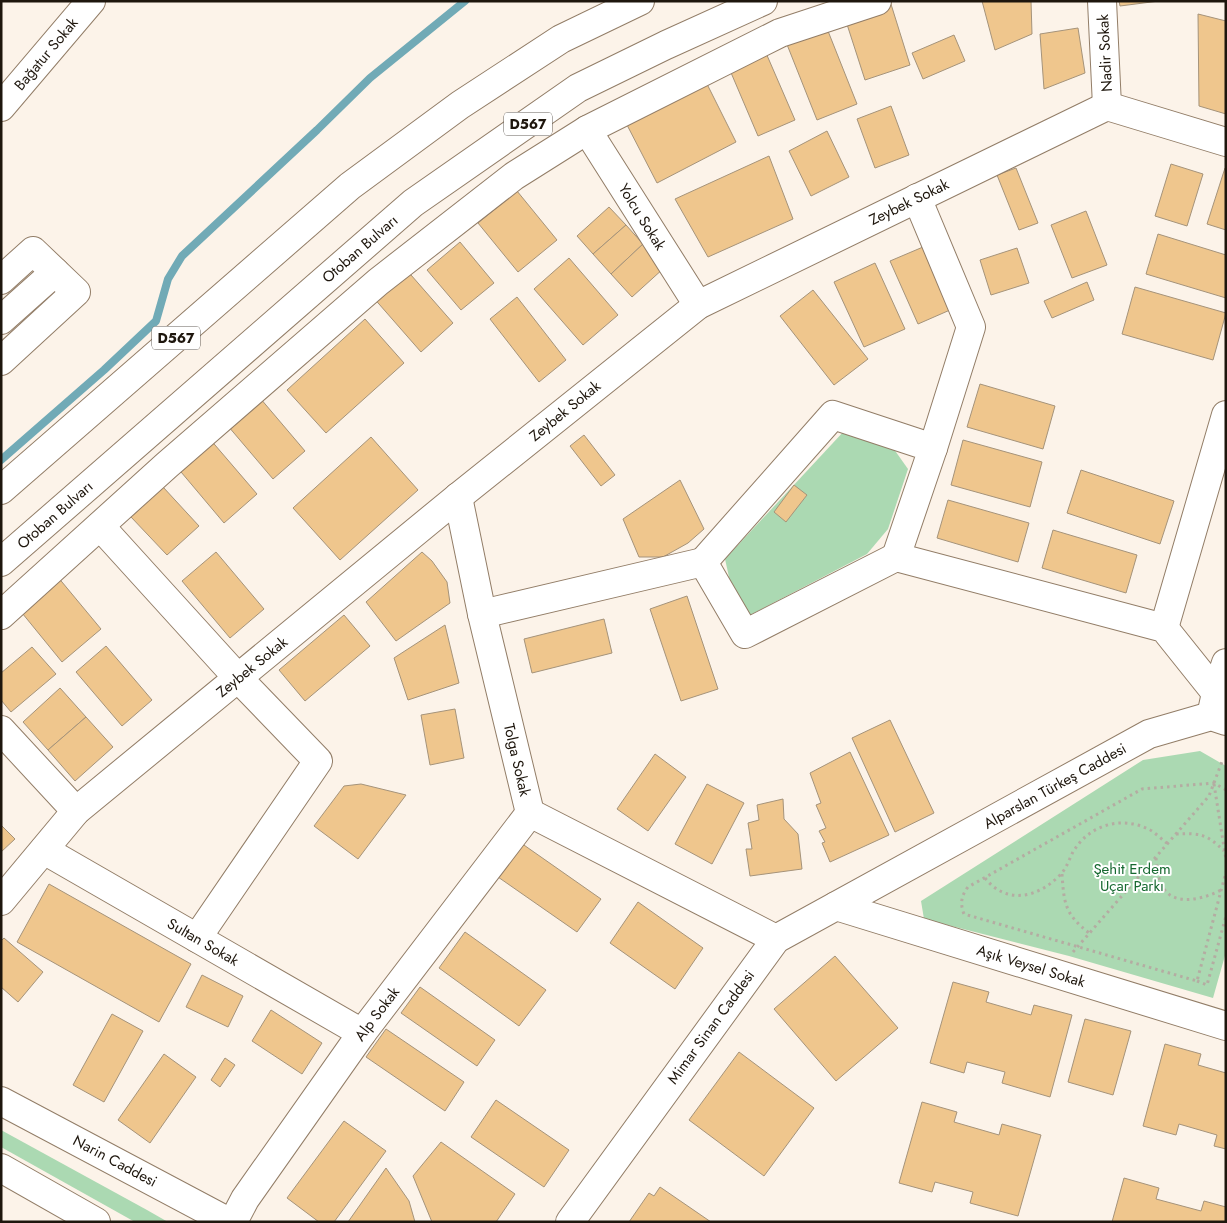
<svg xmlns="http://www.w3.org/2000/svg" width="1227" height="1223" font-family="Jost,sans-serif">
	<rect width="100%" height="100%" fill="#fcf3e9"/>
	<g fill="#abd9b2">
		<path d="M845 430 891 445 908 469 888 529 867 554 748 616 731 586 725 559Z"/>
		<path d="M1200 751 1226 766V952L1213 998 1069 956 924 919 921 901 1143 760Z"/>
		<path d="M1 1130 147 1210 168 1222H135L1 1147Z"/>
	</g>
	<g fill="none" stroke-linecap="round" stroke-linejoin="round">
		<path stroke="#71aab6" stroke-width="8" d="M1 460 104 370 156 321 168 279 182 256 317 130 370 78 465 1"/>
	</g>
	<g fill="#efc68d" stroke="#a5937a">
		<path d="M890 1 910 65 865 80 844 15Z"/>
		<path d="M982 1H1031L1032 34 995 50Z"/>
		<path d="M1119 1H1159L1120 6Z"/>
		<path d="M1198 14 1226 21V114L1199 106Z"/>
		<path d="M826 26 857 104 817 120 786 42Z"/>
		<path d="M1078 28 1085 73 1044 89 1040 34Z"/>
		<path d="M954 35 965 61 923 79 912 53Z"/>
		<path d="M766 53 795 120 758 136 729 68Z"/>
		<path d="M706 82 736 142 657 183 626 123Z"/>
		<path d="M891 106 909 155 875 168 857 119Z"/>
		<path d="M827 131 849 177 811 196 789 151Z"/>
		<path d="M769 156 793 219 708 257 675 199Z"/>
		<path d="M1171 164 1203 174 1187 226 1155 216Z"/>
		<path d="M1016 168 1038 223 1019 230 997 175Z"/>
		<path d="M1225 168H1226V230L1207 224Z"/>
		<path d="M517 191 557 240 518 272 478 223Z"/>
		<path d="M609 207 626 225 593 254 577 236Z"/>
		<path d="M1086 211 1107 265 1072 278 1051 225Z"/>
		<path d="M626 225 643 244 611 274 593 254Z"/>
		<path d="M1158 234 1226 255V298L1146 274Z"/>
		<path d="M460 242 494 283 461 310 427 270Z"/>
		<path d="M643 244 664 268 632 297 611 274Z"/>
		<path d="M923 247 950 310 918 324 890 261Z"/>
		<path d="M1017 248 1029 283 991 295 980 260Z"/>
		<path d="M569 258 618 315 583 345 534 289Z"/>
		<path d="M875 263 905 329 864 347 834 282Z"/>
		<path d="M404 267 453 323 421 352 372 296Z"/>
		<path d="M1087 282 1094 300 1052 318 1044 301Z"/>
		<path d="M1135 287 1226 313 1213 360 1122 334Z"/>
		<path d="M813 290 868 359 834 385 780 316Z"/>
		<path d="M517 297 566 360 539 382 490 319Z"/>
		<path d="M365 319 404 363 326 433 287 390Z"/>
		<path d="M980 384 1055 406 1043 449 967 427Z"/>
		<path d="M260 398 305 451 273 479 228 426Z"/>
		<path d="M584 435 615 475 601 486 570 446Z"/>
		<path d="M371 437 418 490 340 560 293 508Z"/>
		<path d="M209 438 257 494 224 523 176 466Z"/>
		<path d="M963 440 1042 462 1030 507 951 485Z"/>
		<path d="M1081 470 1174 501 1160 544 1067 513Z"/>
		<path d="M680 480 704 529 688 543 663 557H639L623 519Z"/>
		<path d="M794 485 807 495 786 522 774 512Z"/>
		<path d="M163 487 199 526 167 555 131 517Z"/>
		<path d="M948 500 1029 523 1018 562 937 538Z"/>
		<path d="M1053 530 1137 555 1126 593 1042 568Z"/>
		<path d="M216 552 264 609 230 638 182 581Z"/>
		<path d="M422 552 432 561 447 582 450 603 396 641 366 602Z"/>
		<path d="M57 576 101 629 62 662 18 608Z"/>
		<path d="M687 596 718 689 681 701 650 609Z"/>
		<path d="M344 615 370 646 305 701 279 670Z"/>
		<path d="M604 619 612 653 532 673 524 639Z"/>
		<path d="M445 625 459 683 408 700 394 658Z"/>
		<path d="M106 646 152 700 122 726 76 672Z"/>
		<path d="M32 647 56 674 11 712 1 700V673Z"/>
		<path d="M60 688 86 717 48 750 23 722Z"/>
		<path d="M455 709 464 758 430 765 421 715Z"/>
		<path d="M86 717 113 747 75 781 48 750Z"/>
		<path d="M890 720 934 813 895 832 852 738Z"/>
		<path d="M850 752 889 835 830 862 822 843 825 842 819 831 826 828 816 805 821 803 810 773Z"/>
		<path d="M655 754 686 777 648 831 617 809Z"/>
		<path d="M361 784 406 795 358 859 314 826 344 786Z"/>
		<path d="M707 784 744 803 712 864 675 844Z"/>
		<path d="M783 799 784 819 798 834 802 869 750 876 746 849H752L748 823 759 820 757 805Z"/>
		<path d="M1 825 15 839 1 852Z"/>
		<path d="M521 843 601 899 577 932 498 877Z"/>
		<path d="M49 884 191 964 159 1022 17 942Z"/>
		<path d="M638 902 703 948 675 989 610 943Z"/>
		<path d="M465 932 546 990 519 1026 439 968Z"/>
		<path d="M4 938 43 972 18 1002 1 987V941Z"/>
		<path d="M835 956 898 1028 836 1081 774 1009Z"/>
		<path d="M202 975 243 996 228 1027 186 1007Z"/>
		<path d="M953 982 989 992 986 1002 1031 1015 1034 1005 1072 1015 1050 1097 1002 1083 1005 1072 967 1062 964 1073 930 1063Z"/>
		<path d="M420 987 495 1040 477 1066 401 1013Z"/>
		<path d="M271 1010 322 1043 302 1074 252 1041Z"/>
		<path d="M112 1014 143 1031 104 1102 73 1085Z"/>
		<path d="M1085 1019 1131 1031 1113 1095 1068 1082Z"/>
		<path d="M386 1029 464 1082 445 1111 366 1057Z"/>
		<path d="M1165 1044 1201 1054 1198 1065 1226 1073V1149L1214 1146 1217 1135 1179 1124 1176 1135 1143 1126Z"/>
		<path d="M739 1052 814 1108 764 1176 689 1120Z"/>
		<path d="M164 1054 196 1077 150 1143 118 1120Z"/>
		<path d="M225 1058 235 1065 220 1087 211 1080Z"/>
		<path d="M496 1100 569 1150 544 1187 471 1137Z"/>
		<path d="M922 1102 957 1112 954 1122 999 1135 1002 1124 1041 1135 1018 1216 970 1203 973 1192 935 1182 932 1192 899 1183Z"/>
		<path d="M344 1121 386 1151 334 1222H319L287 1198Z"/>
		<path d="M441 1142 515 1194 496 1222H432L413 1176Z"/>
		<path d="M386 1168 409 1201 415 1222H348Z"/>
		<path d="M1124 1178 1159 1188 1156 1199 1201 1211 1204 1201 1226 1207V1222H1112Z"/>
		<path d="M660 1187 711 1222H629L649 1193 654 1196Z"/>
	</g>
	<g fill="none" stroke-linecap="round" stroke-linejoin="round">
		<defs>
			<g id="minor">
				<path d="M1102 1 1107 106"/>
				<path d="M1 107 91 1"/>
				<path d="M587 130 698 305"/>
				<path d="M917 198 971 327 933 448"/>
				<path d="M1 280 33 251 76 292 1 361"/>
				<path d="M1 320 55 272"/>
				<path d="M458 497 482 614 530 813 776 939"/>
				<path d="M100 526 238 678 318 761 197 938"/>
				<path d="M703 562 833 415 933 448 896 557"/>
				<path d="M482 614 703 562 745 634 896 557 1164 628 1216 693"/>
				<path d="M1 615 167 465 378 282 514 176 587 130 780 33 877 1"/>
				<path d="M1164 628 1226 415"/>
				<path d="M1213 707 1216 693 1226 663"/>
				<path d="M1 730 76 811"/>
				<path d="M44 850 362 1033"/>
				<path d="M1 901 76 811 458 497 698 305 1107 106 1226 142"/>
				<path d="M836 906 1226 1026"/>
				<path d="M233 1222 245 1199 362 1033 530 813"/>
				<path d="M570 1222 776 939 1149 734 1211 716 1226 721"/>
			</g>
			<g id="major">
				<path d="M1 1101 229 1222"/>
				<path d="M1 1168 96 1222"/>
			</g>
			<g id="highway">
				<path d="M1 490 350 186 460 105 561 39 640 1"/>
				<path d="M1 562 413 203 578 88 666 45 763 1"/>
			</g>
		</defs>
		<use href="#minor" stroke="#927d67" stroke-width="30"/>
		<use href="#major" stroke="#927d67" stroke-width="30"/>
		<use href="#highway" stroke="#927d67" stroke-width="30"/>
		<g stroke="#b4aca2" stroke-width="3" stroke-dasharray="2.5 4" stroke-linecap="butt">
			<path d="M1214 784 1226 860"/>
			<path d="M1226 790 1214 783 1142 789 968 887C961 896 960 904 964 914L1197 981 1226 872"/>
			<path d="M1176 834C1200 833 1207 834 1224 851"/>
			<path d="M1156 858C1157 867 1158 881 1164 889 1176 907 1206 898 1221 890"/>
			<path d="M1062 874C1064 904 1065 914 1089 933"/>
			<path d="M985 878C1006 905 1038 898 1060 875 1067 868 1069 859 1073 852 1088 826 1119 816 1146 828 1154 831 1161 839 1168 844"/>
			<path d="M1073 952 1209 796 1223 759"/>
			<path d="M1197 981 1207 985 1226 916"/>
		</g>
		<use href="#minor" stroke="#fff" stroke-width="28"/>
		<use href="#major" stroke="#fff" stroke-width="28"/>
		<use href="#highway" stroke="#fff" stroke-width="28"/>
	</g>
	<g text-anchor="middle" stroke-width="4" stroke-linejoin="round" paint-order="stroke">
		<g fill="#fff" stroke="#625c56" stroke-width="1">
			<rect x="504" y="112.5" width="48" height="23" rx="4"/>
			<rect x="152" y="326.5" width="48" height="23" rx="4"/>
		</g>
		<g font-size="14" font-weight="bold" fill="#1e160d">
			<text x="528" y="129">D567</text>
			<text x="176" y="343">D567</text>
		</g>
		<g font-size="15" fill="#1e160d" stroke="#fff">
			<text transform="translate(1105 53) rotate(-93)" y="5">Nadir Sokak</text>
			<text transform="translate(46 54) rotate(-50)" y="5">Bağatur Sokak</text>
			<text transform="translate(909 202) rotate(-26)" y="5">Zeybek Sokak</text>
			<text transform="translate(642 217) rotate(58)" y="5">Yolcu Sokak</text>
			<text transform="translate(360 249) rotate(-41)" y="5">Otoban Bulvarı</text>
			<text transform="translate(565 411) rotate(-39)" y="5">Zeybek Sokak</text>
			<text transform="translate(55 515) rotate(-41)" y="5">Otoban Bulvarı</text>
			<text transform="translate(252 667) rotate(-39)" y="5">Zeybek Sokak</text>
			<text transform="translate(517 760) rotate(77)" y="5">Tolga Sokak</text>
			<text transform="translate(1055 786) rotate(-29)" y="5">Alparslan Türkeş Caddesi</text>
			<text transform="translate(203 942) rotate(30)" y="5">Sultan Sokak</text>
			<text transform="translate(1031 966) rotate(17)" y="5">Aşık Veysel Sokak</text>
			<text transform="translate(377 1014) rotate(-53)" y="5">Alp Sokak</text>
			<text transform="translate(711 1027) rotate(-54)" y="5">Mimar Sinan Caddesi</text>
			<text transform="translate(115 1161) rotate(28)" y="5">Narin Caddesi</text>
		</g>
		<g font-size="15" fill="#176931" stroke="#fff">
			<text x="1132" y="874">Şehit Erdem<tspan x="1132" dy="17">Uçar Parkı</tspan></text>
		</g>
	</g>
	<rect width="1227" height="1223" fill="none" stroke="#1e160d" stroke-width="5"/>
</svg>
